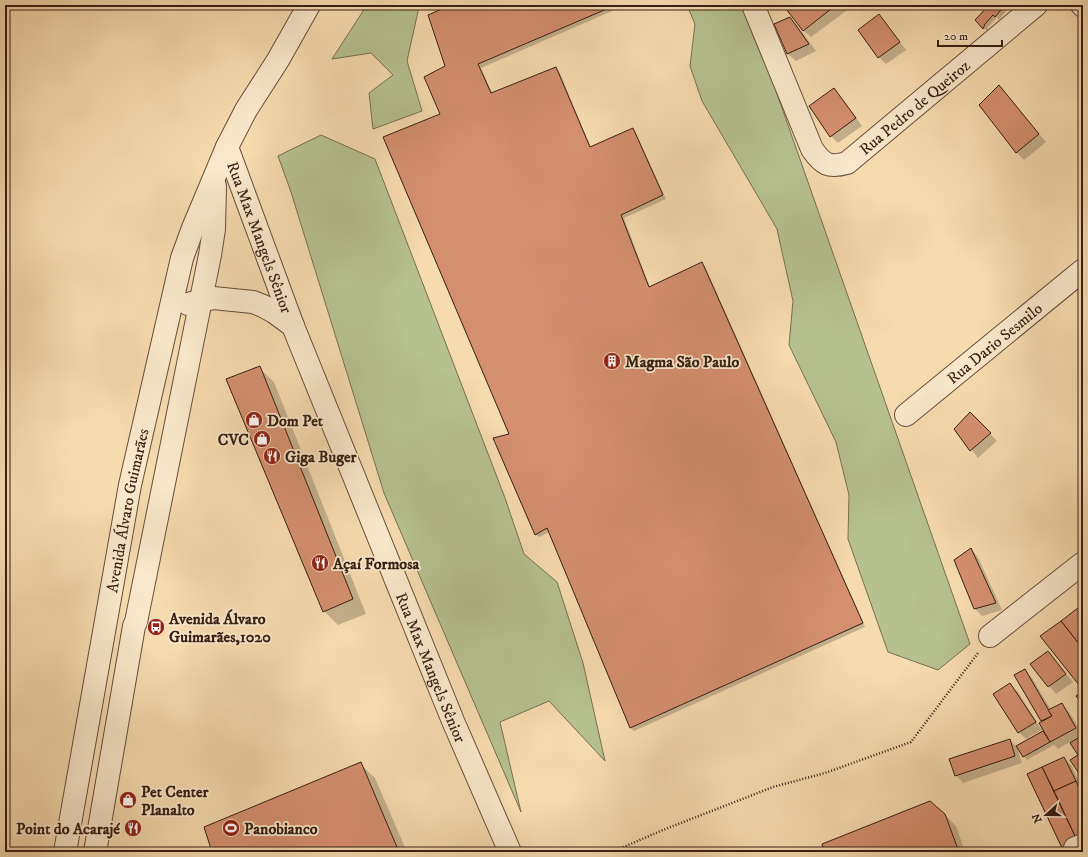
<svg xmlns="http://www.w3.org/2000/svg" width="1088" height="857" font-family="'IM FELL DW Pica',serif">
	<rect width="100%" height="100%" fill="#f6dbaf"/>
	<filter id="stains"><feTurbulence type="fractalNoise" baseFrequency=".005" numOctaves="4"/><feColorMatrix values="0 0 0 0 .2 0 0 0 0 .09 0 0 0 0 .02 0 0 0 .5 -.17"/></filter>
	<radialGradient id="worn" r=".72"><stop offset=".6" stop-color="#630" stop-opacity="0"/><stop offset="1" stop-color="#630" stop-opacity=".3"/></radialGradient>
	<g fill="#b6c18f" stroke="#767051">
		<path d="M367 5H422L419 7 407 61 422 111 373 129 369 93 393 75 371 53 332 59Z"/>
		<path d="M687 5H744L755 31 970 644 938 670 888 652 848 539 849 495 836 442 789 345 793 301 777 229 702 101 690 66 695 24Z"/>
		<path d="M321 135 375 159 505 498 524 554 557 582 583 663 605 761 549 701 500 722 521 812 384 493 291 192 278 156Z"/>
	</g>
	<g fill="#0003">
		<path d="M454 5H618L619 8 481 68 493 94 555 68 559 71 591 148 633 129 636 133 666 199 624 218 650 288 702 263 705 266 865 627 634 731 630 727 550 532 539 537 535 534 511 434 442 114Z"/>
		<path d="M784 5H848L850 8 811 37 803 30Z"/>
		<path d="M990 5H1007L1009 7 999 20 997 17 988 27 987 31 976 20Z"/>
		<path d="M879 15 886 23 906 50 886 64 879 57Z"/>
		<path d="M790 18 797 25 816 51 796 61 788 54 775 25Z"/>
		<path d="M834 89 841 97 862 126 838 143 831 136Z"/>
		<path d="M1006 94 1046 142 1024 160 1017 153 981 105Z"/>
		<path d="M259 368 274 382 366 614 338 625 324 611Z"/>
		<path d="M970 413 997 441 978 458 955 429Z"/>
		<path d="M971 549 978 557 1002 610 982 616 975 609 955 561Z"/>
		<path d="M1083 605V688L1079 684Z"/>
		<path d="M1048 652 1073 682 1056 694 1031 664Z"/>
		<path d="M1025 671 1032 678 1051 710 1062 704 1069 712 1083 735 1081 737 1083 739V776L1081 774 1080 755 1070 742 1058 749 1054 745 1027 760 1017 747 1022 763 963 783 956 775 1010 740 1017 747 1043 732 1046 735 1044 729 1026 739 1019 732 1010 685 1018 692 1041 729 1043 728V722L1016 675Z"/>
		<path d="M1064 758 1071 765 1083 791V848L1068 852 1063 847 1028 775Z"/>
		<path d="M360 764 375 778 407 852H213Z"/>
		<path d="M945 815 956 826 965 852H825Z"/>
	</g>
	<g fill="#d48f6f" stroke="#361e13">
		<path d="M451 5H616L478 64 491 93 556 67 590 147 633 128 663 195 621 215 649 287 702 262 863 623 630 728 547 528 535 535 493 438 509 434 383 137 440 114 424 77 445 66 428 15Z"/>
		<path d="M783 5H836L803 31Z"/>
		<path d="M989 5H1005L995 17 993 15 985 24 983 29 975 20Z"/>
		<path d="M879 14 900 42 878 58 858 30Z"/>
		<path d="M790 17 809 44 787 54 774 24Z"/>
		<path d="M999 85 1039 134 1016 153 979 105Z"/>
		<path d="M834 88 856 118 830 137 809 106Z"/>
		<path d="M260 366 353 599 323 612 226 379Z"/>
		<path d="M970 412 991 433 970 451 954 429Z"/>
		<path d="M971 548 996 603 974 609 954 560Z"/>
		<path d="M1083 604V649L1061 621Z"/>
		<path d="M1061 621 1083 649V682L1079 685 1040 636Z"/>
		<path d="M1048 651 1066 674 1048 687 1030 664Z"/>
		<path d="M1025 669 1052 716 1041 721 1014 675Z"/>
		<path d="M1010 683 1036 722 1018 733 993 694Z"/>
		<path d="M1083 691V704L1076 696Z"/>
		<path d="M1062 703 1076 728 1050 742 1039 723 1052 716 1048 710Z"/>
		<path d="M1043 731 1050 742 1023 757 1016 746Z"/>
		<path d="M1081 736 1083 738V773L1080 775 1070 760 1078 755 1070 743Z"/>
		<path d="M1010 739 1015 756 955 776 949 759Z"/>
		<path d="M1064 757 1076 781 1054 791 1042 767Z"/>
		<path d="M361 762 399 852H212L204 827Z"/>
		<path d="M1042 767 1077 840 1062 848 1027 774Z"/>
		<path d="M1076 781 1083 797V838L1077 840 1054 791Z"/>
		<path d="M930 801 945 814 959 852H824L822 844Z"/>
	</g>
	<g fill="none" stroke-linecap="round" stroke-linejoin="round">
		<defs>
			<g id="minor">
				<path id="s1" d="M753 5 812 149C823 165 829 168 847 163L1036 5"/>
				<path id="s2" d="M906 415 1083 270"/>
				<path d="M990 636 1083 563"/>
				<path d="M1075 848 1083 845"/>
			</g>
			<g id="tertiary">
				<path d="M1082 5 1083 6"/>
				<path id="s3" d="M227 147 293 326 453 721 510 852"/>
				<path d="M188 304 213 298 253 302 263 306 274 312 293 326"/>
				<path id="s4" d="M65 852 130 485 182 258 193 228 227 147 246 110 278 60 309 5"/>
				<path d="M95 852 134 626 136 622 210 255 214 229 215 186"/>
			</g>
		</defs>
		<use href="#minor" stroke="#664d3a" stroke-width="24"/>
		<use href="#tertiary" stroke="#664d3a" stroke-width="24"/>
		<path stroke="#361e13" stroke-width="2.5" stroke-dasharray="1 2" stroke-linecap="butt" d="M612 852 663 830 773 787 825 773 911 742 978 653"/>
		<use href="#minor" stroke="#f9e8cb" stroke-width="22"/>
		<use href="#tertiary" stroke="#f9e8cb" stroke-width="22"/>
	</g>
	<defs>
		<symbol id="building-disc" viewBox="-11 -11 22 22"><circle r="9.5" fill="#8f2418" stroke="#f9e8cb"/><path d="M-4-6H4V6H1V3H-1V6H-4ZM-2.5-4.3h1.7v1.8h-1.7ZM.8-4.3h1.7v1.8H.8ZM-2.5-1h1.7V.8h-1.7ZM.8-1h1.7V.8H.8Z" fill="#fff"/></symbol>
		<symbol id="shop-disc" viewBox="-11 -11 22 22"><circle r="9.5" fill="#8f2418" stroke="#f9e8cb"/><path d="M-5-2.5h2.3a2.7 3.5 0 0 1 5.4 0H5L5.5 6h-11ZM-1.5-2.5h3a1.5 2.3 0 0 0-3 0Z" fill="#fff"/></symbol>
		<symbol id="restaurant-disc" viewBox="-11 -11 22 22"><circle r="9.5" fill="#8f2418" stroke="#f9e8cb"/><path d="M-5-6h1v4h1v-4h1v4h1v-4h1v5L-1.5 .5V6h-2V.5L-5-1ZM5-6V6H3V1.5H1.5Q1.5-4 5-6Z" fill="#fff"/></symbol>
		<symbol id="bus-disc" viewBox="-11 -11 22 22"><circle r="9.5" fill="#8f2418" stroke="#f9e8cb"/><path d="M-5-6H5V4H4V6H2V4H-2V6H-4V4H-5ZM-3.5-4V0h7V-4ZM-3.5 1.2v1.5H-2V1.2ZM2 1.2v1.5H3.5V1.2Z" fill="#fff"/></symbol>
		<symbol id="stadium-disc" viewBox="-11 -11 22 22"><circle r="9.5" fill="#8f2418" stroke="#f9e8cb"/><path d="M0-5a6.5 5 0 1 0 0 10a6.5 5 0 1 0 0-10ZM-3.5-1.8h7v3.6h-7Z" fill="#fff"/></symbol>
	</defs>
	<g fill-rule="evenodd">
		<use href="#building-disc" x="602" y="351" width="20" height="20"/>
		<use href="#shop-disc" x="244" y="410" width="20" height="20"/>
		<use href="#shop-disc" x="252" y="429" width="20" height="20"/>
		<use href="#restaurant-disc" x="262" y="446" width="20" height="20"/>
		<use href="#restaurant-disc" x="310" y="553" width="20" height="20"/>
		<use href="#bus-disc" x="146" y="617" width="20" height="20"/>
		<use href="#shop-disc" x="118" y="790" width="20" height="20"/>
		<use href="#restaurant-disc" x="123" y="818" width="20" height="20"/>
		<use href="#stadium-disc" x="221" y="818" width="20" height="20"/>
	</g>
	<g text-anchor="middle" stroke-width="3.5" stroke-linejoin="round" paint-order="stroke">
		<g font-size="16" fill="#361e13" stroke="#f9e8cb">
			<text dy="6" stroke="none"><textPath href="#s1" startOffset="285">Rua Pedro de Queiroz</textPath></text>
			<text dy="6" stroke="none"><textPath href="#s3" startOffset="96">Rua Max Mangels Sênior</textPath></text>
			<text dy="6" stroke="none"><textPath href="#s2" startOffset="114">Rua Dario Sesmilo</textPath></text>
			<text dy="6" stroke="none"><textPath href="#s4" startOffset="347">Avenida Álvaro Guimarães</textPath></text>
			<text dy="6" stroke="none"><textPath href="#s3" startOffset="559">Rua Max Mangels Sênior</textPath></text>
		</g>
		<g font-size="16" font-weight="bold" fill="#361e13" stroke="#f9e8cb" text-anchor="start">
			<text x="625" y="367">Magma São Paulo</text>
			<text x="267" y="426">Dom Pet</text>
			<text x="249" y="445" text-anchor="end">CVC</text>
			<text x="285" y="462">Giga Buger</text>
			<text x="333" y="569">Açaí Formosa</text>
			<text x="169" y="624">Avenida Álvaro<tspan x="169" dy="18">Guimarães,1020</tspan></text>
			<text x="141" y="797">Pet Center<tspan x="141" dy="18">Planalto</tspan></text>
			<text x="120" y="834" text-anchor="end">Point do Acarajé</text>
			<text x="244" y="834">Panobianco</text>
		</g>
	</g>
	<rect width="1088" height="857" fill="none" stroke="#f6dbaf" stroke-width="20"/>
	<rect x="6" y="6" width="1076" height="845" fill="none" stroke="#361e13" stroke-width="2"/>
	<rect x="10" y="10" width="1068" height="837" fill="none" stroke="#361e13"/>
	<g transform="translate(1046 815) rotate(249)" stroke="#f9e8cb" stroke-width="3" paint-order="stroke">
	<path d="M0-3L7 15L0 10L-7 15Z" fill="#361e13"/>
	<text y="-6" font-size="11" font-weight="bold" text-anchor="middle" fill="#361e13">N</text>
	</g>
	<path d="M938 40v6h64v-6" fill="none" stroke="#361e13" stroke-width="2"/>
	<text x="944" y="40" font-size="12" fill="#361e13" stroke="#f9e8cb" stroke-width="3" paint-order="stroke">20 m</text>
	<rect width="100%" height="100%" filter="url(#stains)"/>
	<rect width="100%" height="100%" fill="url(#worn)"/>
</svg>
